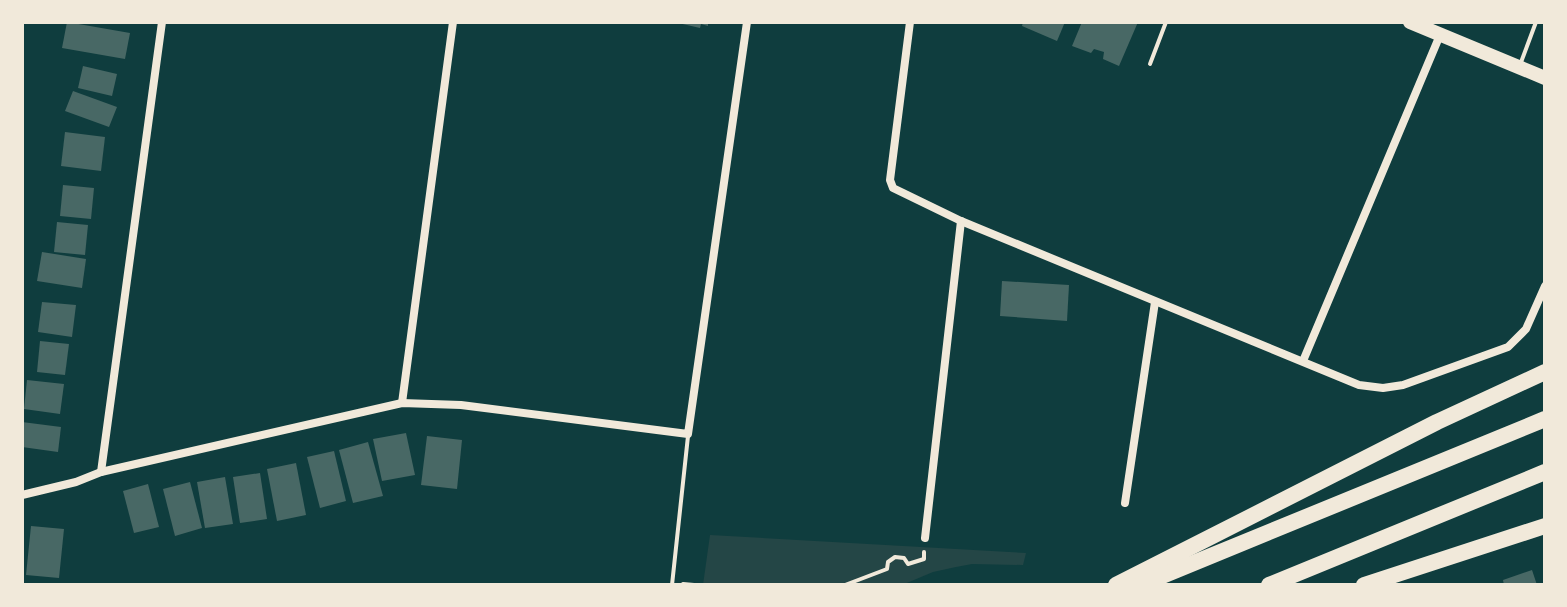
<svg xmlns="http://www.w3.org/2000/svg" width="1567" height="607" font-family="'Public Sans',sans-serif">
	<rect width="100%" height="100%" fill="#0f3d3e"/>
	<path fill="#244646" d="M710 535 1026 553 1023 565 972 564 956 567 933 572 902 585H703Z"/>
	<g fill="#486865">
		<path d="M67 22 130 33 125 59 62 48Z"/>
		<path d="M674 22H708V26L701 24 700 28Z"/>
		<path d="M1023 22H1065L1057 41 1022 26Z"/>
		<path d="M1082 22H1138L1119 66 1103 59 1104 52 1094 49 1091 53 1072 46Z"/>
		<path d="M83 66 117 74 112 96 78 88Z"/>
		<path d="M73 91 117 107 109 127 65 111Z"/>
		<path d="M65 132 105 137 101 171 61 166Z"/>
		<path d="M63 185 94 188 91 219 60 216Z"/>
		<path d="M57 222 88 225 85 255 54 252Z"/>
		<path d="M42 252 86 259 82 288 37 281Z"/>
		<path d="M1002 281 1069 285 1067 321 1000 316Z"/>
		<path d="M42 302 76 305 72 337 38 332Z"/>
		<path d="M40 341 69 344 65 375 37 372Z"/>
		<path d="M27 380 64 384 60 414 24 409Z"/>
		<path d="M22 422 61 427 58 452 22 447Z"/>
		<path d="M406 433 415 475 382 481 373 439Z"/>
		<path d="M427 436 462 440 457 489 421 485Z"/>
		<path d="M368 442 383 496 353 503 339 450Z"/>
		<path d="M334 451 346 501 320 508 307 457Z"/>
		<path d="M296 463 306 515 277 521 267 469Z"/>
		<path d="M260 473 267 519 240 523 233 477Z"/>
		<path d="M225 477 233 524 205 528 197 482Z"/>
		<path d="M190 482 202 528 175 536 163 489Z"/>
		<path d="M148 484 159 527 134 533 123 491Z"/>
		<path d="M31 526 64 529 59 578 26 575Z"/>
		<path d="M1532 570 1537 585H1504L1503 580Z"/>
	</g>
	<g fill="none" stroke-linecap="round" stroke-linejoin="round">
		<g stroke="#f1e9da" stroke-width="4">
			<path d="M683 584 694 585"/>
			<path d="M845 585 887 569 888 562 895 557 904 558 908 564 924 559V552"/>
		</g>
		<g stroke="#f1e9da" stroke-width="4">
			<path d="M1150 64 1166 22"/>
			<path d="M1520 65 1536 22"/>
			<path d="M672 585 688 436"/>
		</g>
		<g stroke="#f1e9da" stroke-width="8">
			<path d="M910 22 890 180 893 188 961 221 1359 385 1383 388 1403 385 1508 347 1526 329 1545 286"/>
			<path d="M1303 361 1440 35"/>
			<path d="M402 403 453 22"/>
			<path d="M101 472 162 22"/>
			<path d="M22 495 76 482 101 472 402 403 461 405 688 434 747 22"/>
			<path d="M1125 503 1155 302"/>
			<path d="M925 538 961 221"/>
		</g>
		<path stroke="#f1e9da" stroke-width="14" d="M1410 22 1545 78"/>
		<g stroke="#f1e9da" stroke-width="16">
			<path d="M1116 585 1437 422 1545 372"/>
			<path d="M1140 585 1545 419"/>
			<path d="M1269 585 1545 472"/>
			<path d="M1364 585 1545 526"/>
		</g>
	</g>
	<rect width="1567" height="607" fill="none" stroke="#f1e9da" stroke-width="48"/>
</svg>
